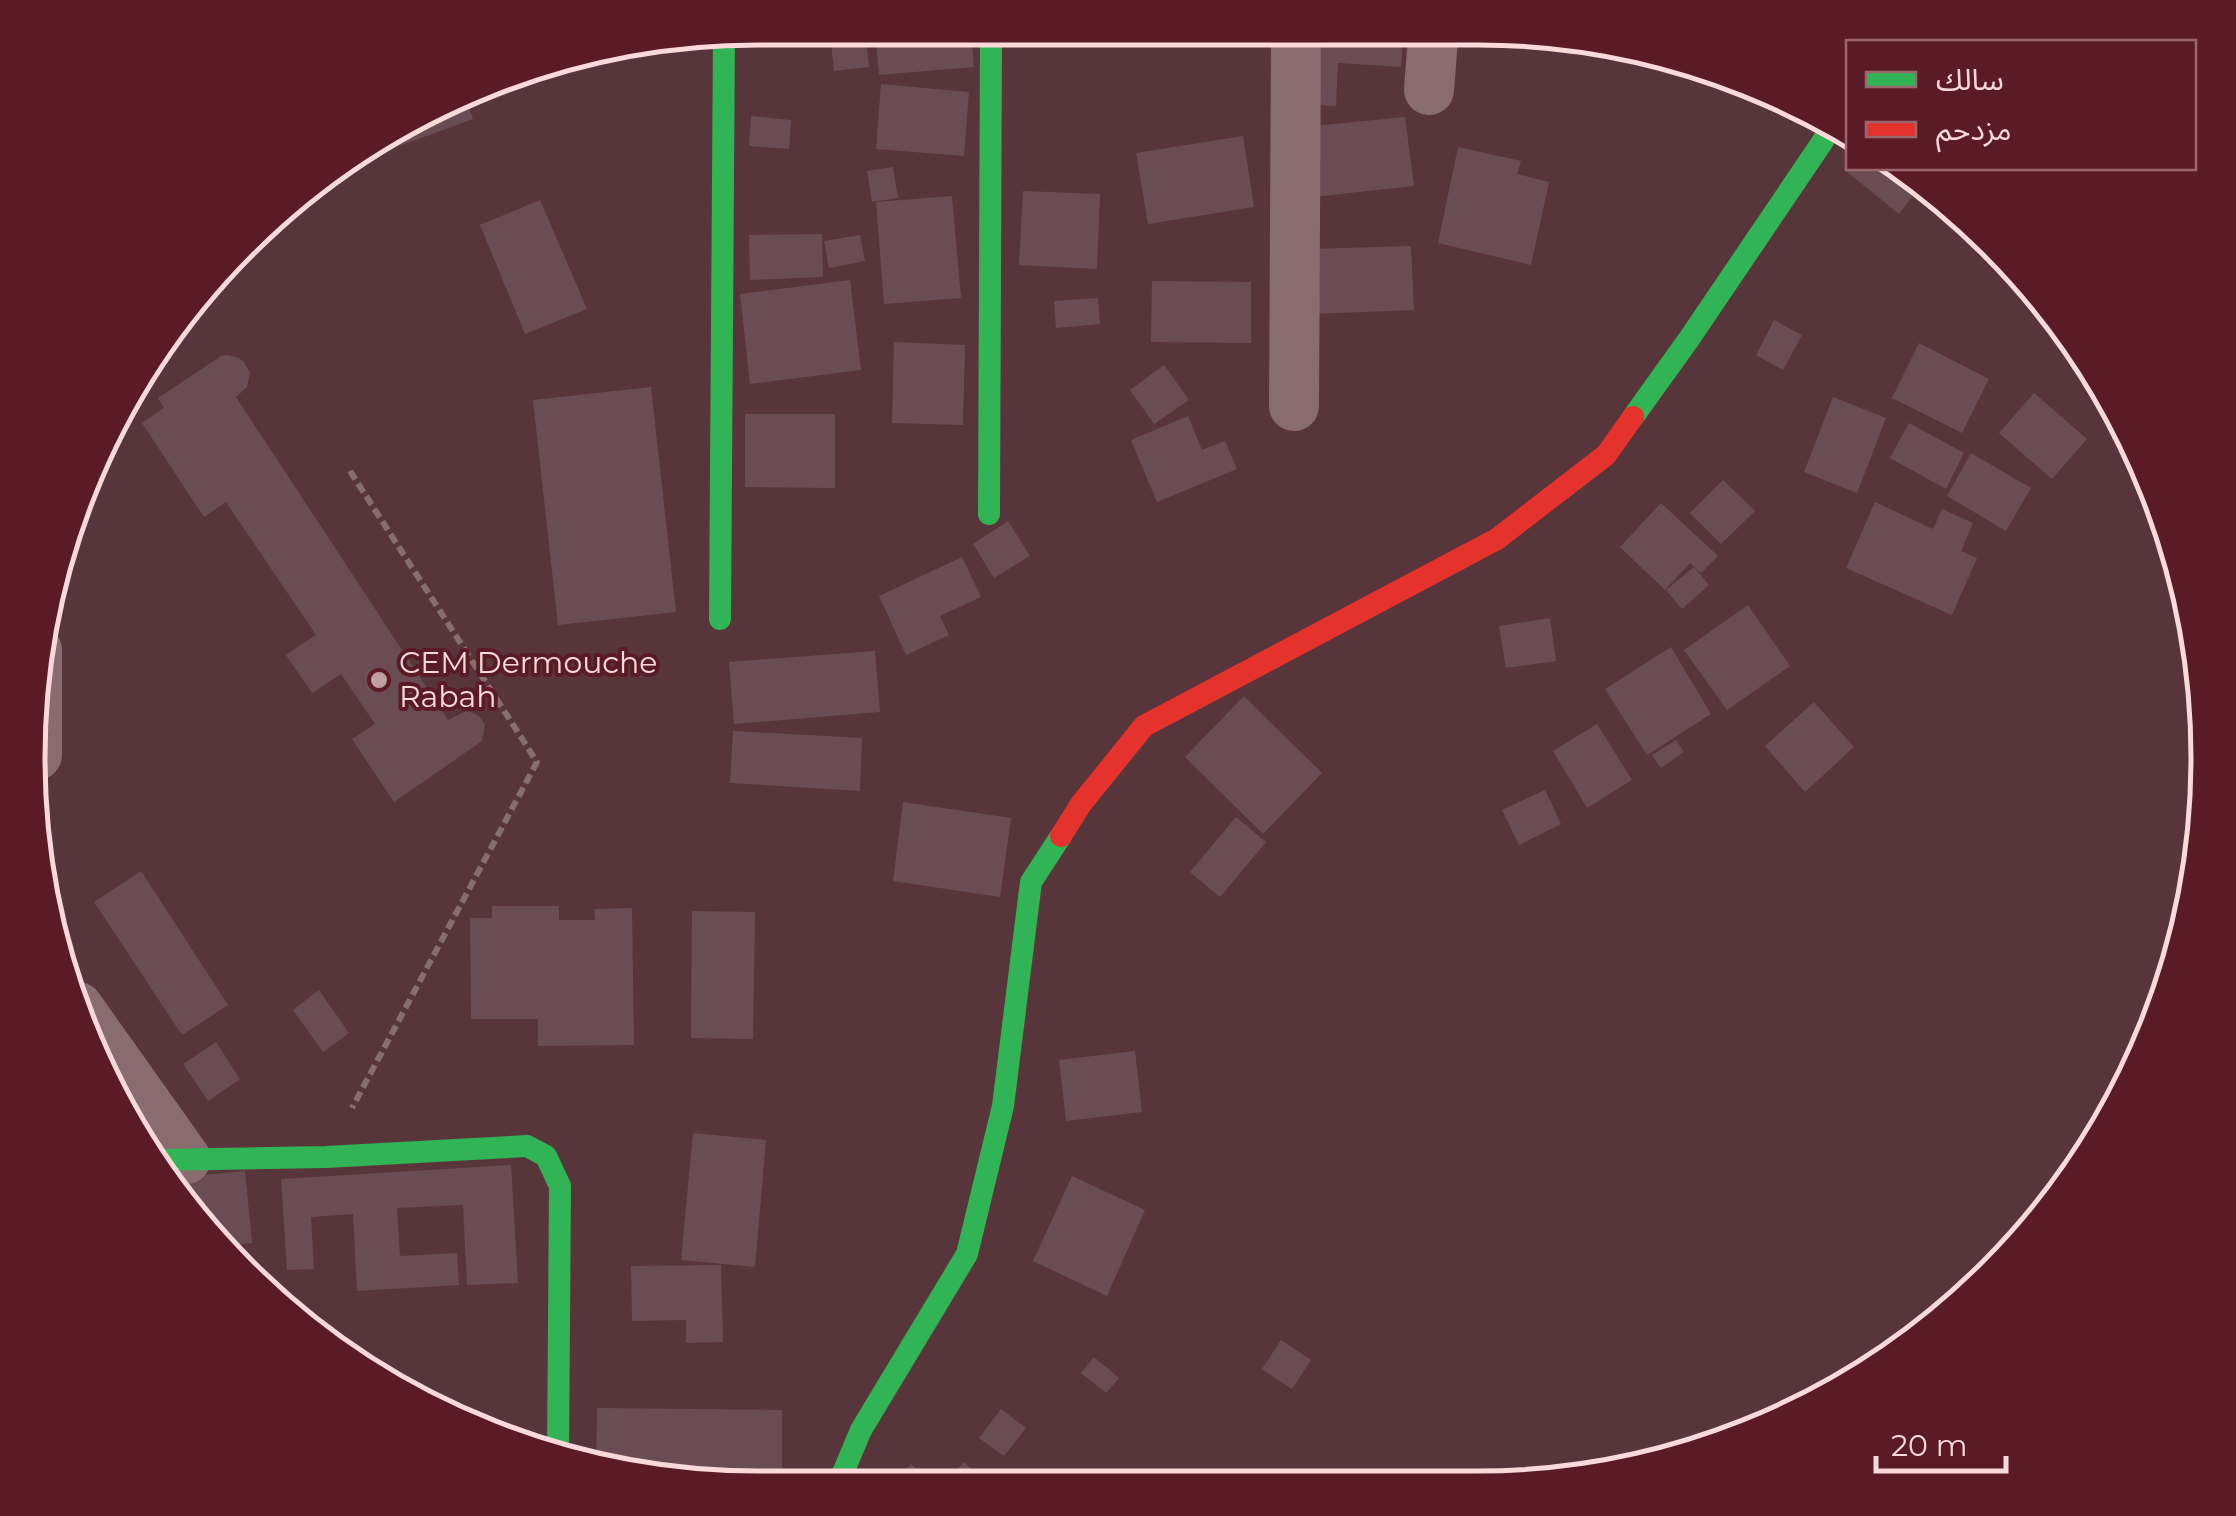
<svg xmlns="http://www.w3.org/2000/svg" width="2236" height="1516" font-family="Montserrat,'Noto Sans Arabic',sans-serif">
	<rect width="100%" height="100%" fill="#58353a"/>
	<g fill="#6a4d54">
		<path d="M875 29 971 31 974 67 879 75Z"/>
		<path d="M865 31 869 67 834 71 830 34Z"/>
		<path d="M1306 36 1403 38 1401 67 1338 63 1336 106 1302 104Z"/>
		<path d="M881 84 969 92 964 156 876 149Z"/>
		<path d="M465 99 473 119 377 154 372 141Z"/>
		<path d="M751 116 791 120 789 149 749 146Z"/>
		<path d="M1405 117 1414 186 1313 197 1305 127Z"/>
		<path d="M1243 136 1254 207 1148 224 1136 153Z"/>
		<path d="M1458 147 1521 161 1517 174 1549 182 1531 265 1438 243Z"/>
		<path d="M893 167 898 198 872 202 867 171Z"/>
		<path d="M1849 168H1898L1937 198 1930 206 1914 194 1899 214 1846 171Z"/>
		<path d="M1023 191 1100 194 1097 269 1019 265Z"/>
		<path d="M952 196 961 298 884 304 876 202Z"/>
		<path d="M540 200 587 309 525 334 480 225Z"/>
		<path d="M822 234 823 277 750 280 749 235Z"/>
		<path d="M860 235 865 261 829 268 824 241Z"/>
		<path d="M1411 246 1414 310 1314 314 1311 249Z"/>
		<path d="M850 280 861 370 750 384 740 294Z"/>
		<path d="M1152 281 1251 282V343L1151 342Z"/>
		<path d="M1098 298 1100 324 1056 328 1054 301Z"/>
		<path d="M1774 320 1802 335 1783 370 1756 355Z"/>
		<path d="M894 342 965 345 963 425 892 423Z"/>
		<path d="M1919 343 1989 379 1962 433 1892 398Z"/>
		<path d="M227 355 239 358 244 362 250 373 247 387 236 397 448 720 464 712H470L479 716 485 725 482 741 394 802 352 739 375 724 341 674 312 693 286 655 316 635 226 502 204 517 142 423 164 408 158 398 221 356Z"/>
		<path d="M1164 365 1189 400 1154 424 1130 390Z"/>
		<path d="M651 387 676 612 558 625 533 400Z"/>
		<path d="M2034 393 2087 439 2052 479 1999 433Z"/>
		<path d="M1833 397 1886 418 1857 493 1804 472Z"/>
		<path d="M745 414H835V488L745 487Z"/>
		<path d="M1188 416 1202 450 1225 441 1237 469 1157 502 1131 440Z"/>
		<path d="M1909 423 1964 453 1946 489 1890 458Z"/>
		<path d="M1971 453 2031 488 2006 531 1947 496Z"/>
		<path d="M1723 480 1755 511 1721 544 1690 513Z"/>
		<path d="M1875 502 1933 529 1942 509 1973 523 1961 551 1977 558 1952 615 1846 568Z"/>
		<path d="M1661 503 1718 556 1701 573 1690 563 1664 591V589L1620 547Z"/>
		<path d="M1008 521 1030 556 994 578 973 544Z"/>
		<path d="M962 557 981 597 940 616 949 635 906 655 879 596Z"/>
		<path d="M1694 567 1709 585 1682 609 1666 590Z"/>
		<path d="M1748 605 1790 666 1727 710 1684 650Z"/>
		<path d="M1550 618 1556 661 1506 668 1499 626Z"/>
		<path d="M1671 647 1711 714 1647 755 1605 689Z"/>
		<path d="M875 651 880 712 734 724 729 662Z"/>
		<path d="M1244 696 1322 773 1263 834 1185 757Z"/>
		<path d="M1814 702 1854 747 1805 792 1765 746Z"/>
		<path d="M1597 724 1632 780 1587 808 1553 751Z"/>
		<path d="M733 731 862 738 860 791 730 783Z"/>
		<path d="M1676 740 1684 752 1661 768 1652 755Z"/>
		<path d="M1545 790 1561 824 1519 845 1502 810Z"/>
		<path d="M903 802 1011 818 1000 897 893 881Z"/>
		<path d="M1236 817 1266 842 1220 897 1190 872Z"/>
		<path d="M141 871 228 1005 182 1035 94 902Z"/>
		<path d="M492 906H559V920H595L594 909 632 908 634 1045 538 1046V1019H471L470 918H492Z"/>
		<path d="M692 911 755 912 753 1039 691 1038Z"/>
		<path d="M319 990 349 1033 323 1052 293 1010Z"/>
		<path d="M216 1042 240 1079 208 1101 183 1064Z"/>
		<path d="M1135 1051 1142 1112 1066 1121 1059 1060Z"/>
		<path d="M693 1133 766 1140 755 1267 681 1260Z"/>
		<path d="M511 1165 518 1283 467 1285 463 1205 397 1208 400 1256 457 1253 459 1285 357 1291 353 1214 311 1217 314 1269 287 1270 281 1179Z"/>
		<path d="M245 1171 252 1243 221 1246 172 1178Z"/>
		<path d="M1072 1176 1145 1210 1107 1296 1033 1261Z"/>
		<path d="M721 1265 723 1342 686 1343V1320L632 1321 631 1266Z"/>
		<path d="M1281 1340 1311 1360 1292 1389 1262 1369Z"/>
		<path d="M1094 1357 1119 1378 1106 1393 1081 1373Z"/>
		<path d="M597 1408 782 1410V1470H754L749 1488 612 1473V1468H596Z"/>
		<path d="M1001 1409 1026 1428 1004 1456 979 1438Z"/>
		<path d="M964 1462 985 1482 982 1485 943 1486Z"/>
		<path d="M911 1464 935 1486H890Z"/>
	</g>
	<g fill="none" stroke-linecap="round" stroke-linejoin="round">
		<path stroke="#866e70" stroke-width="6" stroke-dasharray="10 5" stroke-linecap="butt" d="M350 471 537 762 352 1108"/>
		<g stroke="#886c70" stroke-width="50">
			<path d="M1429 90 1433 38"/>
			<path d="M1294 406 1296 36"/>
			<path d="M37 755V650"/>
			<path d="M78 1007 186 1159"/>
		</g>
		<g stroke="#30b455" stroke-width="22">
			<path d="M1633 417 1689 339 1823 141 1833 122"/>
			<path d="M989 514 991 31"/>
			<path d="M720 619 724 32"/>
			<path d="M159 1160 326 1157 527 1146 546 1156 560 1186 558 1457"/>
			<path d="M837 1487 861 1430 967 1254 1003 1106 1031 882 1061 836"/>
		</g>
		<path stroke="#e5322d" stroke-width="22" d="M1061 836 1081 804 1144 726 1497 539 1606 455 1633 417"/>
	</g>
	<circle fill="#c1a0a3" stroke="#5b1b26" stroke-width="4" cx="379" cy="680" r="10"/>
	<g text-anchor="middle" stroke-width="8" stroke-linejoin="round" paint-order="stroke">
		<g font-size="30" fill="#fad9db" stroke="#5b1b26" text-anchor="start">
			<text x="399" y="673">CEM Dermouche<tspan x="399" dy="34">Rabah</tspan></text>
		</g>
	</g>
	<path d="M0 0H2236V1516H0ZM758 45H1478A713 713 0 0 1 2191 758V758A713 713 0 0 1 1478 1471H758A713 713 0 0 1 45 758V758A713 713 0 0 1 758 45Z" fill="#5b1b26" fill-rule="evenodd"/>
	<path fill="none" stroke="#fad9db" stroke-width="5" d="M758 45H1478A713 713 0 0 1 2191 758V758A713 713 0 0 1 1478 1471H758A713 713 0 0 1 45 758V758A713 713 0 0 1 758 45Z"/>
	<rect x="1846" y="40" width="350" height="130" fill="#5b1b26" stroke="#9b676e" stroke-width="2.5"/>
	<rect x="1866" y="72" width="50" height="15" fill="#30b455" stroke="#9b676e" stroke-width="2.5"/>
	<text x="1936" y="90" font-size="30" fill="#fad9db">سالك</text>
	<rect x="1866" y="122" width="50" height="15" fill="#e5322d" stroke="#9b676e" stroke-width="2.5"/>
	<text x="1936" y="140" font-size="30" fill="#fad9db">مزدحم</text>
	<path d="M1876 1456v15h130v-15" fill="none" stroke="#fad9db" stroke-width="5"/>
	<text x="1891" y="1456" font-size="30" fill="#fad9db" stroke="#5b1b26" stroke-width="8" paint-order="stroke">20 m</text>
</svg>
